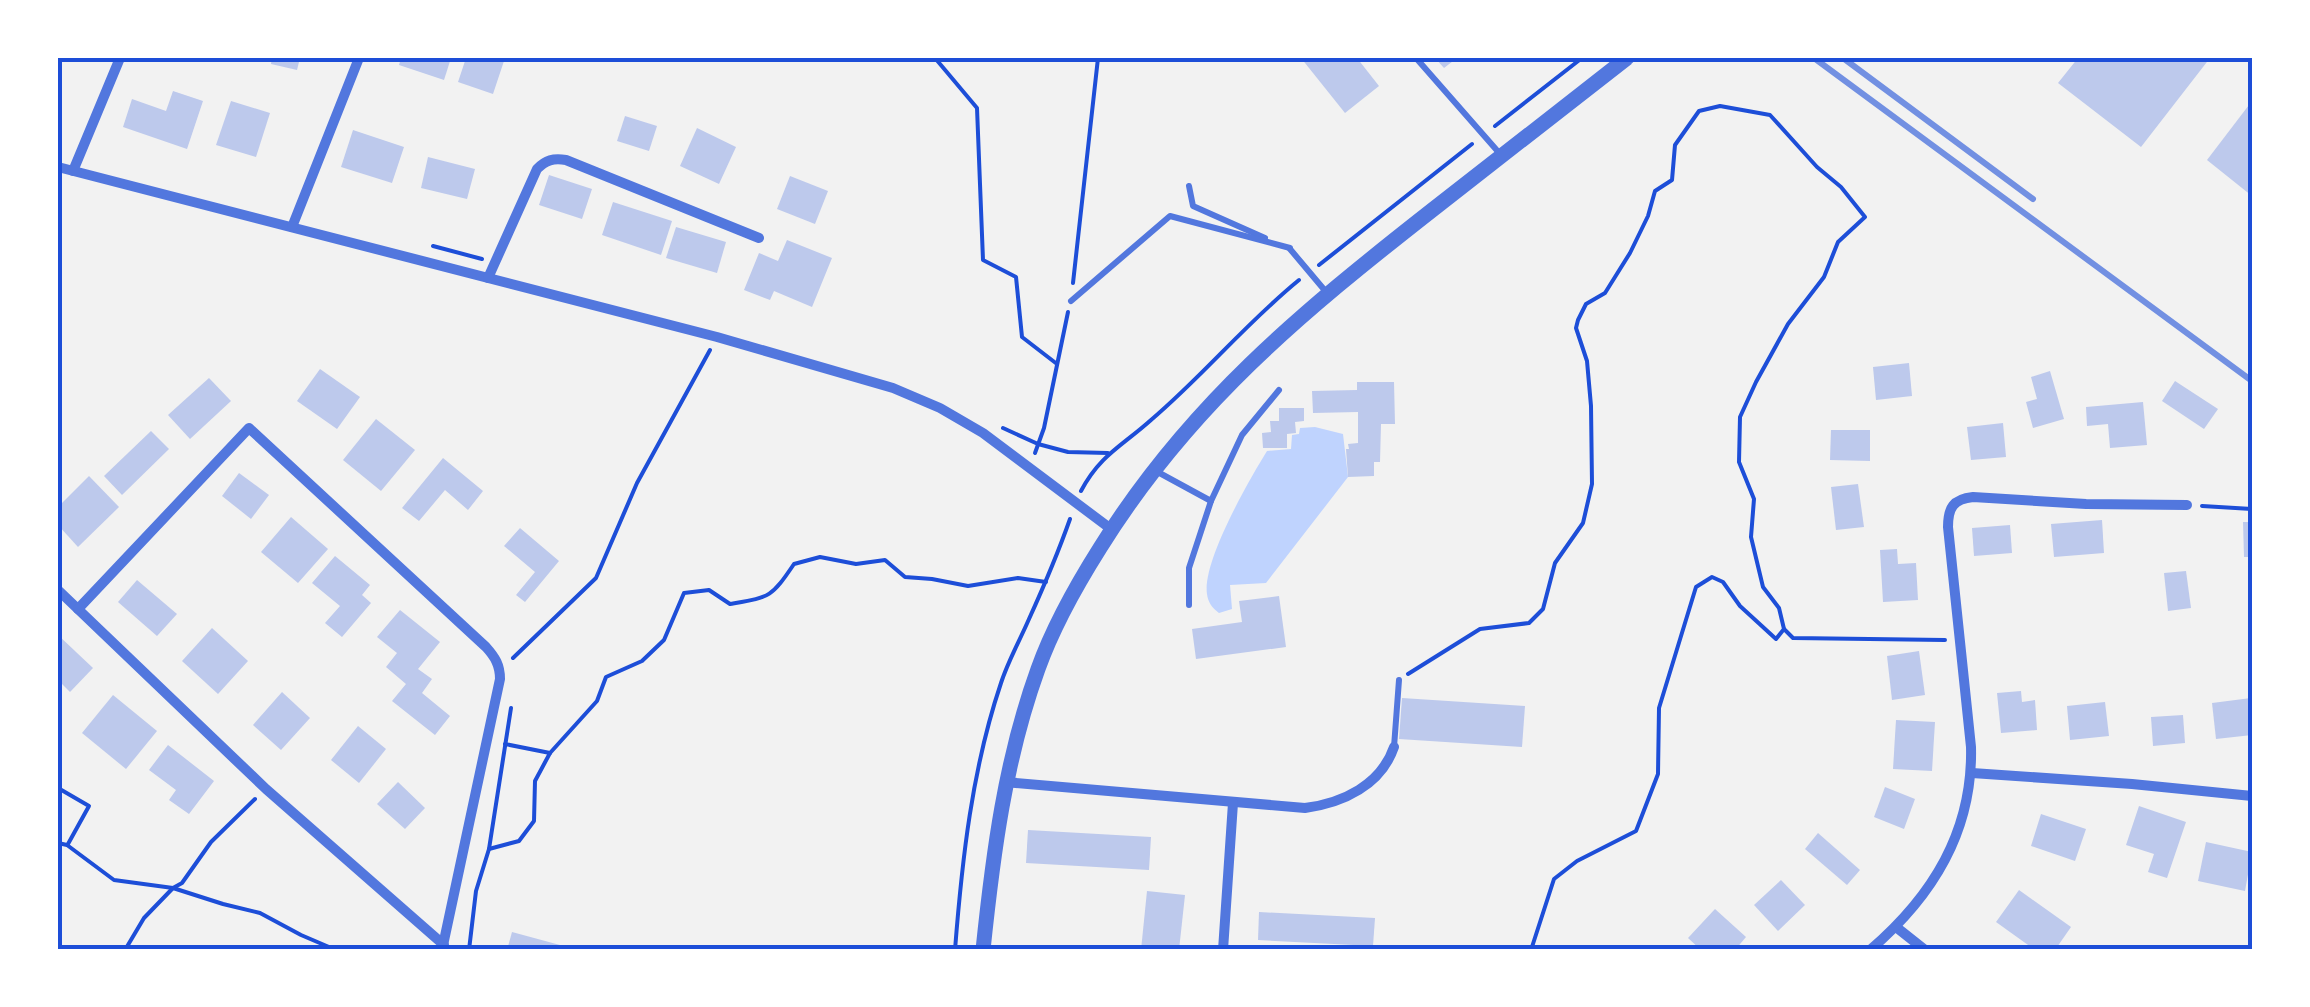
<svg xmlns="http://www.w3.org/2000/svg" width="2310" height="1007" font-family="Poppins,sans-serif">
	<rect width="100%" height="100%" fill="#f2f2f2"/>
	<path fill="#bfd3fe" d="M1315 427 1343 434 1348 477 1266 583 1230 585 1232 609 1219 613C1212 608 1208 602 1207 594 1202 562 1249 480 1267 451L1291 449 1292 435 1299 434 1300 428Z"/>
	<g fill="#bdc9ec">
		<path d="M272 58H300L297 70 271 64Z"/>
		<path d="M401 58H451L444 80 399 65Z"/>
		<path d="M466 58H493L504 61 493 94 458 82Z"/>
		<path d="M1301 58H1357L1379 86 1345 113Z"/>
		<path d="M1435 58H1457L1444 68Z"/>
		<path d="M2078 58H2100L2104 61 2107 58H2210L2141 147 2058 83Z"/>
		<path d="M173 91 203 101 187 149 123 127 132 99 166 111Z"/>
		<path d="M231 101 270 113 256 157 216 145Z"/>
		<path d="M2252 101V196L2207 160Z"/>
		<path d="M625 116 657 126 649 151 617 141Z"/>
		<path d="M697 128 736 147 719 184 680 166Z"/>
		<path d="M353 130 404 147 392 183 341 167Z"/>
		<path d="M428 157 475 169 467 199 421 188Z"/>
		<path d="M549 175 592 189 582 219 539 205Z"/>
		<path d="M790 176 828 191 815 224 777 209Z"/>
		<path d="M613 202 672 221 661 255 602 235Z"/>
		<path d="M676 227 726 242 717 273 666 258Z"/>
		<path d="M787 240 832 258 812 307 774 291 770 300 744 290 759 253 778 261Z"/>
		<path d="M1909 363 1912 396 1876 400 1873 367Z"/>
		<path d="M320 369 360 397 337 429 297 401Z"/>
		<path d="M2050 371 2064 419 2033 428 2026 402 2037 399 2031 377Z"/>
		<path d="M209 378 231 401 190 439 168 415Z"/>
		<path d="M2175 381 2218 409 2204 429 2162 401Z"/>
		<path d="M1357 382H1394L1395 424H1381L1380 462H1374V476L1348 477 1346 449H1349L1348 444 1358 443V412L1313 413 1312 391 1357 390Z"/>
		<path d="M2143 402 2147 445 2110 448 2108 424 2087 426 2086 407Z"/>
		<path d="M1279 408H1304V421L1295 422 1296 433 1287 434V448H1263L1262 433 1271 432 1270 421H1279Z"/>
		<path d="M376 419 415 450 381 491 343 460Z"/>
		<path d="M2003 423 2006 457 1971 460 1967 427Z"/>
		<path d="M1831 430H1870V461L1830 460Z"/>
		<path d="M151 431 169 449 122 495 104 476Z"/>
		<path d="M443 458 483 491 468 510 445 490 419 521 402 508Z"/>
		<path d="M239 473 269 495 251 519 222 496Z"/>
		<path d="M89 476 119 507 78 547 58 525V507Z"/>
		<path d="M1858 484 1864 527 1836 530 1831 487Z"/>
		<path d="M291 517 328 549 298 583 261 552Z"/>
		<path d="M2102 520 2104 553 2054 557 2051 524Z"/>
		<path d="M2243 522H2252V557H2244Z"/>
		<path d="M2010 525 2012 553 1974 556 1972 528Z"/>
		<path d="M520 528 559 561 525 602 516 595 535 572 504 546Z"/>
		<path d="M1897 549 1898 564 1916 563 1918 600 1883 602 1880 550Z"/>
		<path d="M335 556 370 585 362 595 371 603 342 637 325 623 340 606 312 583Z"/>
		<path d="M2186 571 2191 608 2168 611 2164 573Z"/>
		<path d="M137 580 177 614 157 636 118 602Z"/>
		<path d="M1279 596 1286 647 1196 659 1192 629 1242 622 1239 601Z"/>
		<path d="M400 610 440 642 418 669 432 679 422 693 450 716 435 735 392 701 406 684 386 667 397 653 377 637Z"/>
		<path d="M212 628 248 661 218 694 182 661Z"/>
		<path d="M58 635 93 668 70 692 58 680Z"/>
		<path d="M1919 651 1925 695 1892 700 1887 656Z"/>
		<path d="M2021 691 2022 702 2035 700 2037 730 2001 733 1997 693Z"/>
		<path d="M282 692 310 718 281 750 253 725Z"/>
		<path d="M113 695 157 731 126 769 82 733Z"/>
		<path d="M1402 698 1525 706 1522 747 1399 739Z"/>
		<path d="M2251 698 2252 735 2216 739 2212 703Z"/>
		<path d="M2105 702 2109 736 2070 740 2067 706Z"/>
		<path d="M2183 715 2185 743 2153 746 2151 717Z"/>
		<path d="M1896 720 1935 722 1932 771 1893 769Z"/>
		<path d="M358 726 386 749 359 783 331 760Z"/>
		<path d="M168 745 214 781 189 814 169 800 176 790 149 770Z"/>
		<path d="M398 782 425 808 405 829 377 804Z"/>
		<path d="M1885 787 1915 799 1904 829 1874 817Z"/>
		<path d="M2139 806 2186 822 2167 878 2148 872 2154 854 2126 845Z"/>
		<path d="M2041 814 2086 829 2075 861 2031 846Z"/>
		<path d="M1028 830 1151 837 1149 870 1026 863Z"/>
		<path d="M1818 833 1860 870 1847 885 1805 849Z"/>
		<path d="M2206 842 2252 852 2245 891 2198 881Z"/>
		<path d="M1781 880 1805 905 1778 931 1754 905Z"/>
		<path d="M2019 890 2071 927 2055 950H2035L1996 922Z"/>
		<path d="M1147 891 1185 895 1179 950H1141Z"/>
		<path d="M1715 909 1746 937 1735 950H1701L1688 938Z"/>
		<path d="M1259 912 1375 918 1373 946 1258 940Z"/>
		<path d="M512 932 571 948V950H507Z"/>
	</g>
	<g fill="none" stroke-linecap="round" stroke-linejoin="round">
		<g stroke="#1d4ed8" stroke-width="4">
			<path d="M935 58 977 108 983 260 1016 277 1022 337 1057 364"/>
			<path d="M1495 126 1582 58"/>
			<path d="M433 246 482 259"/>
			<path d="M1319 265 1472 144"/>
			<path d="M1073 283 1098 58"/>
			<path d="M1003 428 1038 444 1068 452 1108 453"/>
			<path d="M1035 453 1044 428 1068 312"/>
			<path d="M1081 491C1100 455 1122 446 1151 420 1203 376 1246 323 1299 280"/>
			<path d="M2202 506 2252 509"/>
			<path d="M1784 629 1793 638 1945 640"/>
			<path d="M513 658 596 578 637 483 710 350"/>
			<path d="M1408 674 1480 629 1529 623 1543 609 1555 563 1583 523 1592 484 1591 406 1587 361 1576 328 1578 320 1586 304 1605 293 1630 253 1648 216 1655 191 1672 180 1675 145 1699 111 1720 106 1770 115 1817 167 1841 187 1865 217 1838 242 1824 277 1788 324 1756 382 1740 417 1739 462 1754 499 1751 537 1763 587 1779 608 1784 629 1776 639 1740 606 1723 582 1712 577 1696 587 1659 708 1658 774 1636 831 1577 861 1554 879 1531 950"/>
			<path d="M505 744 550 753"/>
			<path d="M58 788 89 806 68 844"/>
			<path d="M58 843 67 845 114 880 173 888 223 904 260 913 301 935 336 950"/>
			<path d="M489 849 519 841 534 821 535 781 550 753 597 701 606 677 642 661 664 640 684 593 709 590 730 604C770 597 771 598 794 564L820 557 856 564 885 560 905 577 932 579 968 586 1018 578 1046 582"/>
			<path d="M125 950 144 918 173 888 182 883 211 842 255 799"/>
			<path d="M469 950 476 891 489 849 511 708"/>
			<path d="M955 950C962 860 972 769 1001 683 1008 661 1020 640 1029 619 1044 586 1058 553 1070 519"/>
		</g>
		<g stroke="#5277de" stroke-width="6">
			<path d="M1416 58 1501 155"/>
			<path d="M1189 186 1193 206 1265 238"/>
			<path d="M1290 249 1327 293"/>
			<path d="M1071 301 1170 216 1290 248"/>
			<path d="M1154 470 1211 501 1242 435 1279 390"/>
			<path d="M1189 605V568L1211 501"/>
			<path d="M1394 747 1399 680"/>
		</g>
		<g stroke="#5277de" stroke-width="10">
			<path d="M58 167 717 337 893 388 940 408 983 433 1111 529"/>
			<path d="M73 171 120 58"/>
			<path d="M292 227 359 58"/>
			<path d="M488 278 537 169C546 160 553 158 566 160L759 238"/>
			<path d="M58 590 266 789 444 945"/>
			<path d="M78 609 249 428 486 647C495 657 500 665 500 679L442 950"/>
			<path d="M1972 773 2132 784 2252 796"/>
			<path d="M1005 782 1305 808C1343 803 1381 785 1394 747"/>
			<path d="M1896 927 1925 950"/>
			<path d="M1223 950 1233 803"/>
			<path d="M1870 950C1933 896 1973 831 1971 747L1948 527C1948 508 1953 499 1973 497L2086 504 2187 505"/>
		</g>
		<path stroke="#5277de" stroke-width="15" d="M983 950C993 854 1005 760 1038 669 1053 627 1076 586 1100 548 1189 405 1301 313 1431 211 1497 160 1562 109 1627 58"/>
		<g stroke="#7290e2" stroke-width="6">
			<path d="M1814 58 2252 381"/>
			<path d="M1843 58 2033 199"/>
		</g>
	</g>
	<rect width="2310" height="1007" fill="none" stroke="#ffffff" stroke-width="120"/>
	<rect x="60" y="60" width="2190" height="887" fill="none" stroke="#1d4ed8" stroke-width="4"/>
</svg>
